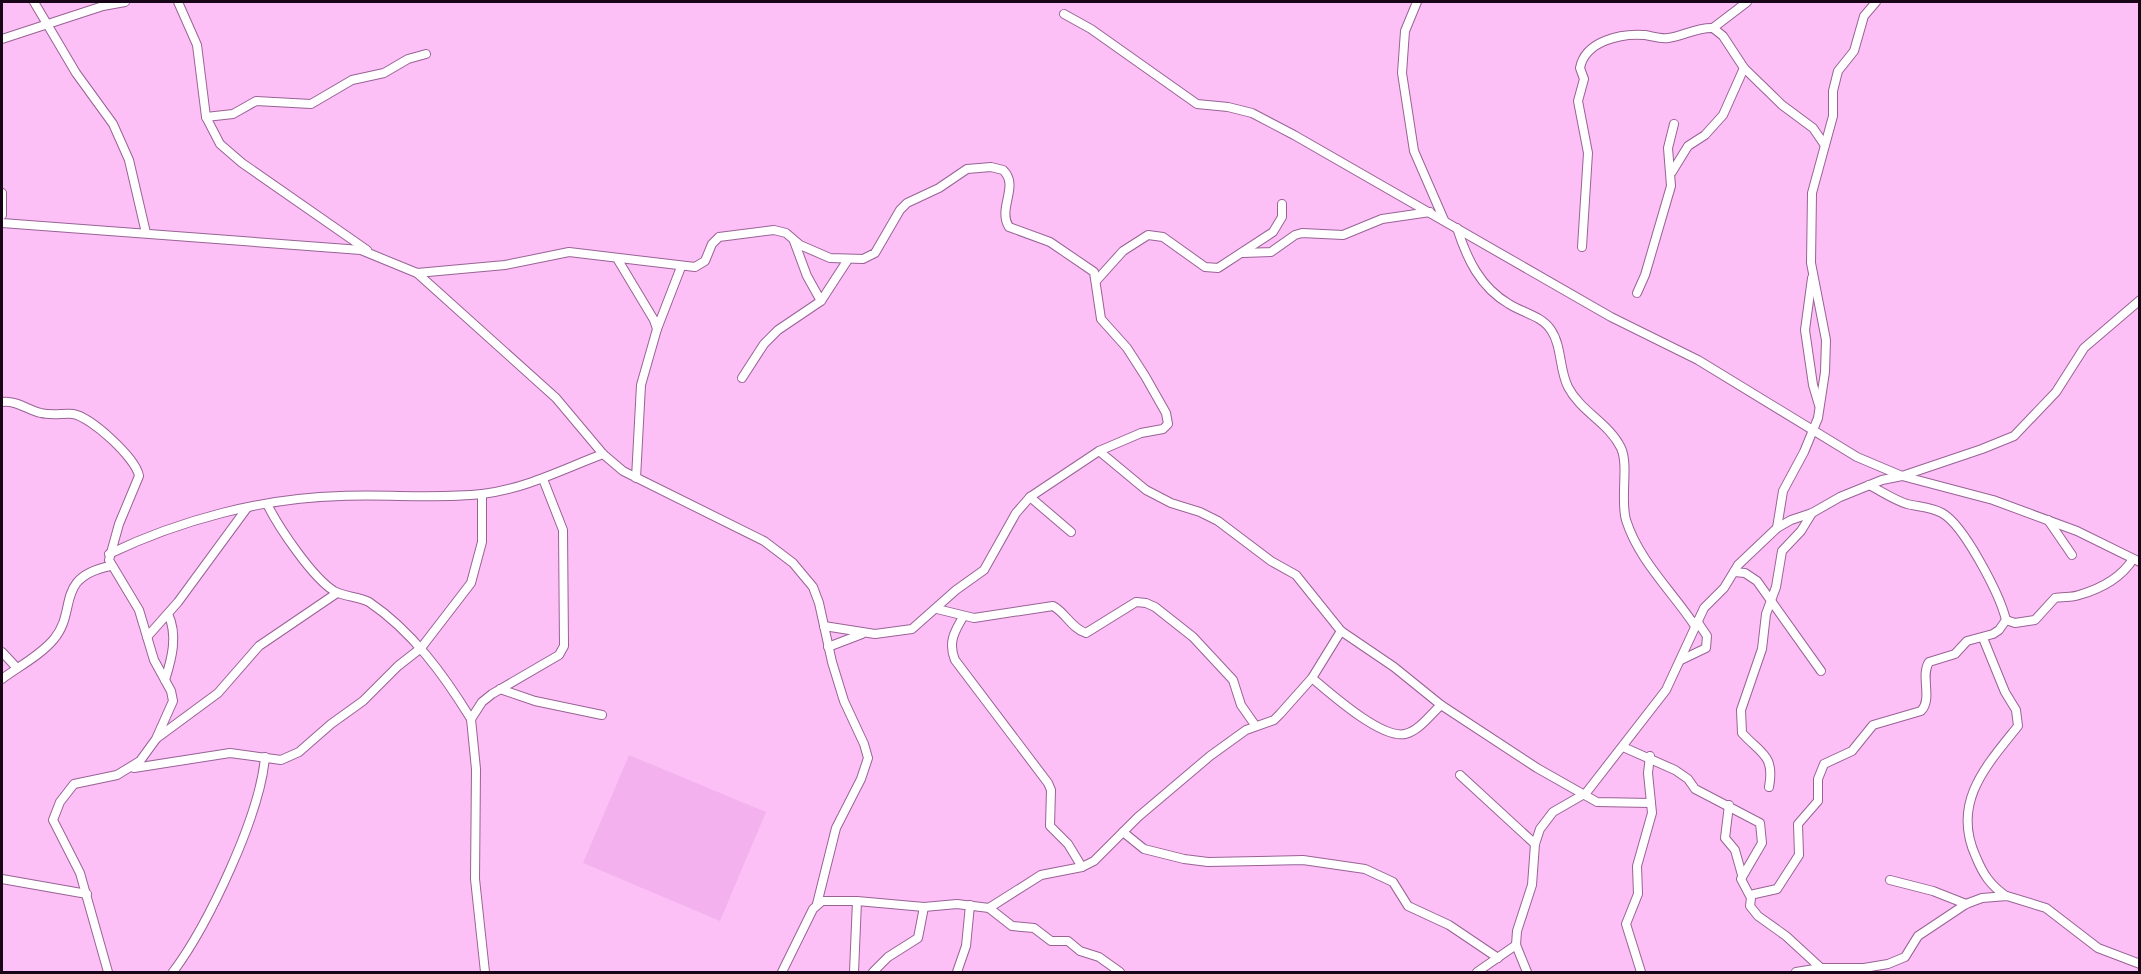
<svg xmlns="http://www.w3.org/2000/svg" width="2141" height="974" font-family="'Work Sans',sans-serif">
	<rect width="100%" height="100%" fill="#fcc0f7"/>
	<path fill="#f3b1ed" d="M629 755 766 812 720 921 583 863Z"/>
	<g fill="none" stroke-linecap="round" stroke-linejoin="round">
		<defs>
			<g id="minor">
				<path d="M34 2 76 73 113 124 129 160 146 233"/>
				<path d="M178 2 197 45 206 117 220 144 242 163 367 250"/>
				<path d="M1417 2 1405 31 1402 73 1414 151 1444 220"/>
				<path d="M1064 14 1091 29 1197 104 1228 107 1252 113 1294 135 1611 317 1698 360 1857 457 1902 476 1993 500 2077 531 2140 562"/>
				<path d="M1713 28 1747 2"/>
				<path d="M2 39 103 6 125 2"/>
				<path d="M206 117 233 114 256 101 311 104 352 80 384 73 408 59 426 54"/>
				<path d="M1672 172 1688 146 1705 135 1723 115 1744 68"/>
				<path d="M2 193V215"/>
				<path d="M2 223 361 250 417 273 505 265 569 252 695 267 705 261 712 244 719 237 774 230 786 233 800 245 830 258 863 259 875 253 900 210 907 203 939 188 967 169 991 167 1003 170C1020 186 997 208 1009 227L1050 242 1094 272 1101 319 1127 348 1145 376 1166 413 1168 424 1163 429 1141 433 1099 451 1030 497 1016 513 984 570 956 590 912 629 875 634 824 626"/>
				<path d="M1457 228C1467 259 1480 287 1509 304 1523 313 1542 316 1551 330 1562 346 1559 369 1568 387 1581 412 1609 423 1621 448 1629 465 1620 499 1626 520 1639 561 1672 591 1695 626"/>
				<path d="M794 241 807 276 821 301"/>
				<path d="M1582 247 1588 153 1578 101 1584 79 1580 68C1585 41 1621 33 1645 35 1652 36 1660 39 1668 38 1684 36 1697 27 1713 28L1723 36 1744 68 1782 105 1813 128 1824 144"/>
				<path d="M1243 253 1271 252 1295 235 1302 233 1343 235 1382 219 1430 212"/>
				<path d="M618 260 654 320 657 329 641 385 636 478"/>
				<path d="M417 273 556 398 603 454 623 471 764 541 793 563 813 587 819 603 832 662 844 701 864 744 868 758 861 779 836 828 817 904"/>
				<path d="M1812 278 1805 330 1813 385 1819 405"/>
				<path d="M1096 281 1123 251 1148 235 1163 237 1205 267 1218 268 1273 232 1282 217V204"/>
				<path d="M1637 293 1645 275 1671 186 1668 148 1674 124"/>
				<path d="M657 329 681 267"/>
				<path d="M742 378 764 344 778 330 821 301 847 261"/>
				<path d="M2 402C16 400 28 410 41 413 52 416 63 413 73 414 91 417 136 458 139 476L119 524 109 560 139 610 154 660 171 691 173 701 156 739 140 761 117 775 74 784 60 802 53 820 80 873 108 972"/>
				<path d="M1099 451 1146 490 1171 503 1200 512 1218 521 1271 561 1296 575 1341 631 1394 667 1441 705 1537 768 1597 802 1651 803"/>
				<path d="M1030 497 1071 532"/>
				<path d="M267 504C279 528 312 577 334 591 344 597 358 596 369 602 412 631 444 675 471 719"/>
				<path d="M2048 520 2072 555"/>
				<path d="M1777 528 1783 491 1804 452 1818 418 1825 372 1826 340 1811 263 1812 193 1833 116V91L1838 71 1854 51 1864 16 1876 2"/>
				<path d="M109 554C180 520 262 498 341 496 388 494 436 499 482 494 525 489 563 469 603 454"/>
				<path d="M1734 572 1745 573 1757 581 1821 671"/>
				<path d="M937 609 974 618 1053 606C1066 613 1071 628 1086 633L1136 602 1146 603 1155 607 1193 637 1233 680 1241 705 1255 725"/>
				<path d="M963 617C954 632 948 643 955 660L1048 783 1051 790 1050 826 1068 844 1082 867"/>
				<path d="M2006 620 2015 623 2035 620 2055 598C2063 596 2071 598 2079 595 2100 589 2121 578 2133 559"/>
				<path d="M147 637 178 602 247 508"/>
				<path d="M1983 638 2005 692 2016 710 2018 726C1986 766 1951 803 1976 857 1983 874 1990 885 2006 896"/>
				<path d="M828 647 862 634"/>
				<path d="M2 652 17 668"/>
				<path d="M1681 660 1706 648 1707 636 1697 621"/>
				<path d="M1312 678C1330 693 1381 739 1405 734 1419 731 1430 715 1441 705"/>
				<path d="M2 679C18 667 41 655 54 639 78 610 54 578 110 566"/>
				<path d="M165 680C172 658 178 635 168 614"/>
				<path d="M500 689 535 701 602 715"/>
				<path d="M157 738 218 693 259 646 337 593"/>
				<path d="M1623 747 1675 770 1688 779 1695 789 1760 823 1762 843 1741 879 1751 898 1750 906 1758 916 1786 936 1823 970"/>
				<path d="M134 768 230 753 281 760 299 752 331 724 363 701 398 666 421 648 471 583 482 542V494"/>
				<path d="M1460 775 1535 844"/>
				<path d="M1769 787C1775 755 1761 754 1742 733L1741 710 1762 649 1766 614 1776 587 1782 551 1801 531 1812 513"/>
				<path d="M1729 805 1725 838 1735 850 1742 875"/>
				<path d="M1123 832 1144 849 1184 859 1208 862 1303 860 1365 869 1393 882 1408 906 1449 925 1498 958"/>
				<path d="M2 879 87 894"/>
				<path d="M1890 880 1933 891 1966 904"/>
				<path d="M1750 895 1777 889 1799 855 1798 824 1818 801V779L1824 764 1852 751 1873 725 1921 711C1933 699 1920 676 1929 662L1955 654 1967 641 1993 634 1999 630 2006 620C2000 595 1964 525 1942 513 1931 507 1919 507 1907 504 1894 500 1881 491 1869 485"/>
				<path d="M989 908 1012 926 1034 928 1051 941H1068L1080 951 1099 957 1120 972"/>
				<path d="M173 972C208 925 260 816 265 757"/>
				<path d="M485 972 475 879 476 769 471 719 482 702 492 694 559 655 564 646 563 530 543 479"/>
				<path d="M782 972 813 909 822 901H857L924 907 957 904 989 908 1041 875 1082 867 1094 861 1138 817 1210 756 1246 730 1274 720 1280 714 1312 678 1341 631"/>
				<path d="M854 972 857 901"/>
				<path d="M873 972 888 957 918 938 924 907"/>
				<path d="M957 972 966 946 970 905"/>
				<path d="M1477 972 1516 945"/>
				<path d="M1527 972 1516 945 1517 931 1532 885 1535 844 1540 829 1553 812 1586 793 1666 690 1704 608 1724 588 1738 565 1777 528 1791 520 1812 513 1840 497 1882 480 1902 476 1982 449 2014 436 2056 392 2084 348 2140 300"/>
				<path d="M1641 972 1626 924 1638 894 1637 866 1652 813 1648 773 1650 756"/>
				<path d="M1796 972 1821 968H1864L1888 964 1905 957 1918 936 1966 904 1982 898 2007 896 2046 908 2098 948 2140 964"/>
			</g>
		</defs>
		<use href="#minor" stroke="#996295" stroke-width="10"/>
		<use href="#minor" stroke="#fff" stroke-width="8"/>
	</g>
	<rect width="2141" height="974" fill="none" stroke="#190518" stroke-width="6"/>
</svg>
